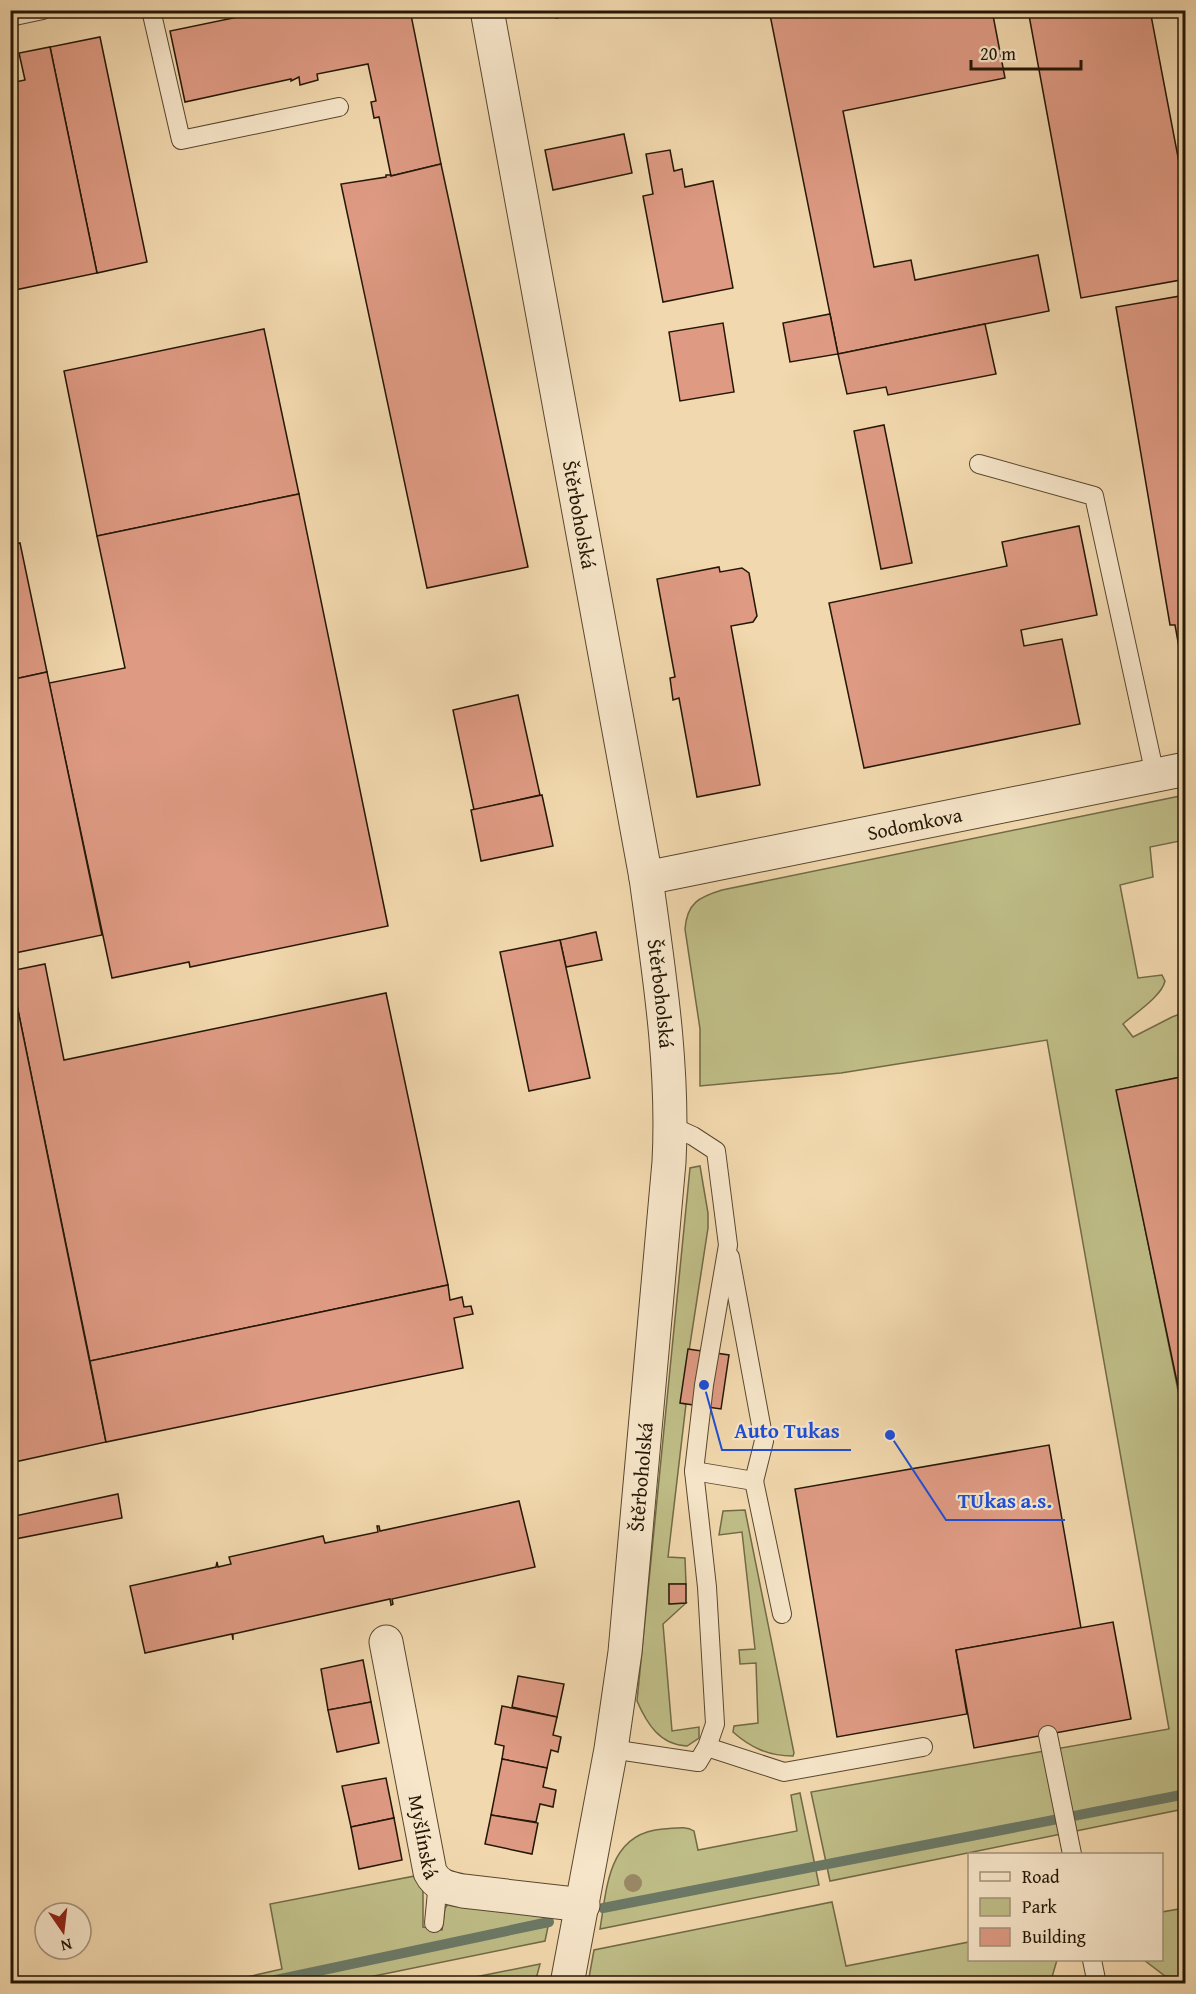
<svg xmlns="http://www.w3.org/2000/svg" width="1196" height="1994" font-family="'Gentium Book Plus',serif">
	<rect width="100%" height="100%" fill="#f2d8ae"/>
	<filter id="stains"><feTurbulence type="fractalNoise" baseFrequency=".00333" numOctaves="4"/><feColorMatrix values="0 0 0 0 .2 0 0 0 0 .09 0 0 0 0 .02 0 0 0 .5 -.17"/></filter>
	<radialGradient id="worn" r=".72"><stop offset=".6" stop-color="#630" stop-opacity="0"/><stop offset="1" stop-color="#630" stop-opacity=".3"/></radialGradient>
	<g fill="#bfbd87" stroke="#726a46" stroke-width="1.5">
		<path d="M1185 795V840L1150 847 1153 877 1120 885 1138 978 1162 975 1165 981C1162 996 1134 1014 1123 1024L1133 1037 1172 1017 1185 1012V1076L1117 1090 1185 1425V1817L1184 1809 830 1881 811 1792 1169 1729 1047 1040 841 1073 700 1086V1029L685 929C687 903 699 897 722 890Z"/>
		<path d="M700 1166 708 1213V1228L681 1403 686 1404 668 1557 685 1558 686 1584H669L670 1604 686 1603 663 1624 672 1731 699 1727V1738L687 1746C660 1745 647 1724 637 1701L690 1168Z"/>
		<path d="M745 1510 794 1753 793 1756C769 1756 751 1748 733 1732L734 1726 758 1723 756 1663 740 1664 739 1650 755 1649 742 1532 719 1535 723 1511Z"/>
		<path d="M800 1793 819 1885 600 1929C607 1887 608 1833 663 1829 673 1829 685 1825 694 1831L698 1850 797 1831 791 1795Z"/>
		<path d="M420 1875 423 1889V1927L442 1930 445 1908 448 1904 550 1917 545 1941 340 1983 216 1984 282 1969 270 1904Z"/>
		<path d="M832 1902 846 1966 969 1942 970 1960H1057L1050 1984 588 1983 594 1950Z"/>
		<path d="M1185 1908V1977L1165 1976 1144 1960H1162V1912Z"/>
		<path d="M540 1964 535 1983H445Z"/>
	</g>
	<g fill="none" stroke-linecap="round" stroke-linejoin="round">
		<g stroke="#6c7966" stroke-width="10">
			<path d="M603 1908 1186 1794"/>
			<path d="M257 1984 549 1922"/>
		</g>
	</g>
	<g fill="#de9a83" stroke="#241705" stroke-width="1.5">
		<path d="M272 10H410L441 164 391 176 379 117 374 118 371 102 376 101 368 64 317 74 318 80 300 85 299 77 291 81V79L185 102 170 31Z"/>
		<path d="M555 10H593L556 18Z"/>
		<path d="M769 10H992L1005 78 843 111 874 267 911 260 915 280 1038 255 1049 311 838 354Z"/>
		<path d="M1028 10H1150L1186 199V279L1081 298Z"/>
		<path d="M100 37 147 262 97 273 50 47Z"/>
		<path d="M50 47 97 273 10 291V83L25 80 19 53Z"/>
		<path d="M624 134 632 173 553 190 545 150Z"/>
		<path d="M670 150 674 171 682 169 685 187 713 181 733 288 663 302 643 196 653 194 646 154Z"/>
		<path d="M441 164 528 567 427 588 341 184 386 177V175H391V176Z"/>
		<path d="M1186 295V686L1175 625H1170L1116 307Z"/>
		<path d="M830 314 838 354 790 362 783 323Z"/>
		<path d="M723 323 734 392 680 401 669 332Z"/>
		<path d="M985 324 996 374 888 395 886 387 847 394 838 354Z"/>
		<path d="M264 329 299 494 97 536 64 371Z"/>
		<path d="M884 425 912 563 881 569 854 431Z"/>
		<path d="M10 440 17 472 10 473Z"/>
		<path d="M299 494 388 926 190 967 189 962 112 978 49 683 125 668 97 536Z"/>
		<path d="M1079 526 1097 615 1021 630 1024 646 1062 639 1080 724 864 768 829 603 1007 566 1002 542Z"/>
		<path d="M20 543 47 672 10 680V545Z"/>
		<path d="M719 567 720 572 742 568 749 573 757 616 753 622 731 626 760 785 697 797 679 698 673 700 670 678 675 677 657 579Z"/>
		<path d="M47 672 102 935 10 954V680Z"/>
		<path d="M518 695 540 795 474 810 453 710Z"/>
		<path d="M542 795 553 846 481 861 471 810Z"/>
		<path d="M596 932 602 960 566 967 560 940Z"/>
		<path d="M560 940 590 1078 529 1091 500 952Z"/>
		<path d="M45 964 64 1060 386 993 448 1285 90 1361 10 971Z"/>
		<path d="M10 971 106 1442 10 1463Z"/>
		<path d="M1186 1076V1425L1116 1090Z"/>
		<path d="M448 1285 450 1300 462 1297 464 1307 471 1306 473 1314 454 1318 463 1368 106 1442 90 1361Z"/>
		<path d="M688 1349 729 1355 721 1409 680 1403Z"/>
		<path d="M1049 1445 1081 1628 956 1650 967 1714 837 1737 795 1489Z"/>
		<path d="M118 1494 122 1518 10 1540V1517Z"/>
		<path d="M519 1501 535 1567 392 1599 393 1604 391 1605 390 1599 233 1634V1640L232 1634 145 1653 130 1586 216 1567 217 1562 218 1567 231 1564 229 1557 323 1536 325 1543 378 1532 377 1526H379L380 1531Z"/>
		<path d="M669 1584H686V1603L669 1604Z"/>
		<path d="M1113 1622 1131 1719 974 1748 956 1650Z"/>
		<path d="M363 1660 371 1702 328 1710 321 1669Z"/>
		<path d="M518 1676 564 1684 557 1717 512 1707Z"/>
		<path d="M371 1702 379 1743 337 1752 328 1710Z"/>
		<path d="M502 1706 557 1717 553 1735 561 1737 558 1752 551 1750 547 1768 502 1759 504 1746 495 1744Z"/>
		<path d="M502 1759 547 1768 543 1787 556 1790 553 1807 540 1804 536 1822 491 1815Z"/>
		<path d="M386 1778 394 1818 351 1827 342 1786Z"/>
		<path d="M491 1815 538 1823 532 1854 485 1844Z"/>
		<path d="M394 1818 402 1860 359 1869 351 1827Z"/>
	</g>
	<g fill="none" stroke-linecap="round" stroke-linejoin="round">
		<defs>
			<g id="service">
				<path d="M151 10 181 140 339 107"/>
				<path d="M10 17 43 10"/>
				<path d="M979 464 1094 496 1155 775"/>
				<path d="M730 1257 764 1441 754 1481"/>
				<path d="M694 1471 754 1481 782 1614"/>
				<path d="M1048 1735 1072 1854"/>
				<path d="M707 1747 784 1772 923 1747"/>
				<path d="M611 1749 698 1762 707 1747 715 1724 707 1587 694 1471 704 1385 728 1245 716 1151 693 1136 671 1126"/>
				<path d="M434 1923 437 1892 441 1885"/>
				<path d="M1092 1960 1097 1984"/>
			</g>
			<g id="minor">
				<path id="s1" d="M646 878 1186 769"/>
				<path id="s2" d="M386 1642 430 1872C437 1886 448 1888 463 1891L583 1905"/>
			</g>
			<g id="tertiary">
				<path id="s3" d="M487 10 646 878C659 973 674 1066 669 1162L625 1652 611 1749 567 1984"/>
			</g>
		</defs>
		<use href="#service" stroke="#58472f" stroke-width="20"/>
		<use href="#minor" stroke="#58472f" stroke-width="35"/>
		<use href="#tertiary" stroke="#58472f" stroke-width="35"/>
		<use href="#service" stroke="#f7e6ca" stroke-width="18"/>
		<use href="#minor" stroke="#f7e6ca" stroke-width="33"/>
		<use href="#tertiary" stroke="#f7e6ca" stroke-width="33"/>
	</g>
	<circle fill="#9a8966" cx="633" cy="1883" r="9"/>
	<g text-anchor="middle" stroke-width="4.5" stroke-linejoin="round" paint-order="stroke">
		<g font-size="20" fill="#241705" stroke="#f7e6ca">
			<text dy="7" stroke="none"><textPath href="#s3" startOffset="513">Štěrboholská</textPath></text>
			<text dy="7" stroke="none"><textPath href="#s1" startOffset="274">Sodomkova</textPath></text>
			<text dy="7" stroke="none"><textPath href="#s3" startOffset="999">Štěrboholská</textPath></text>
			<text transform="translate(641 1477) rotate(-85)" y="7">Štěrboholská</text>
			<text dy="7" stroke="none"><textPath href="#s2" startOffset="198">Myšlínská</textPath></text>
		</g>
	</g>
	<path fill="none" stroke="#1d4ed8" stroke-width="2" d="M704 1385L722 1450H851M890 1435L946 1520H1065"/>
	<g fill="#1d4ed8" stroke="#f7e6ca" stroke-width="2">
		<circle cx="704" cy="1385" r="6"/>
		<circle cx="890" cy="1435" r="6"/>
	</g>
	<g font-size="21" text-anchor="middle" font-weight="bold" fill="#1d4ed8" stroke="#f7e6ca" stroke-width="4.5" stroke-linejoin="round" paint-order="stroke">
		<text x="787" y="1438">Auto Tukas</text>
		<text x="1005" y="1508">TUkas a.s.</text>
	</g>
	<rect width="1196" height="1994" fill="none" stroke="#f2d8ae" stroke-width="36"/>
	<rect x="12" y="12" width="1172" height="1970" fill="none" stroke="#241705" stroke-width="3"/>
	<rect x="18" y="18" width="1160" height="1958" fill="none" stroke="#241705" stroke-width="1.5"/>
	<rect x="968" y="1853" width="195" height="108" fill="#f7e6ca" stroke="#a3937b" stroke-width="1.5"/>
	<rect x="980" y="1872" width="30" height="9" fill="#f7e6ca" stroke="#a3937b" stroke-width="1.5"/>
	<text x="1022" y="1883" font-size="18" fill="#241705">Road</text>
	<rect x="980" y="1898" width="30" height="18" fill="#bfbd87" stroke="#a3937b" stroke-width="1.5"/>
	<text x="1022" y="1913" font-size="18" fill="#241705">Park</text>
	<rect x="980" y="1928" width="30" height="18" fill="#de9a83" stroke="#a3937b" stroke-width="1.5"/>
	<text x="1022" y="1943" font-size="18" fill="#241705">Building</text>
	<g transform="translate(63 1931) rotate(166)"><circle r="28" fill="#f7e6ca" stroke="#a3937b" stroke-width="1.5"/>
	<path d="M0-4.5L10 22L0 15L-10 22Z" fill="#8f2418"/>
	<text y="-9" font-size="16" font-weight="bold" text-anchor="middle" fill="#241705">N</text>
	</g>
	<path d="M971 60v9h110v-9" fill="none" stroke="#241705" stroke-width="3"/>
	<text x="980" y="60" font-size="18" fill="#241705" stroke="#f7e6ca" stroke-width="4.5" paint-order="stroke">20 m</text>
	<rect width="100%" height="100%" filter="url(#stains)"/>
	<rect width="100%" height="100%" fill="url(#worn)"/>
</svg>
